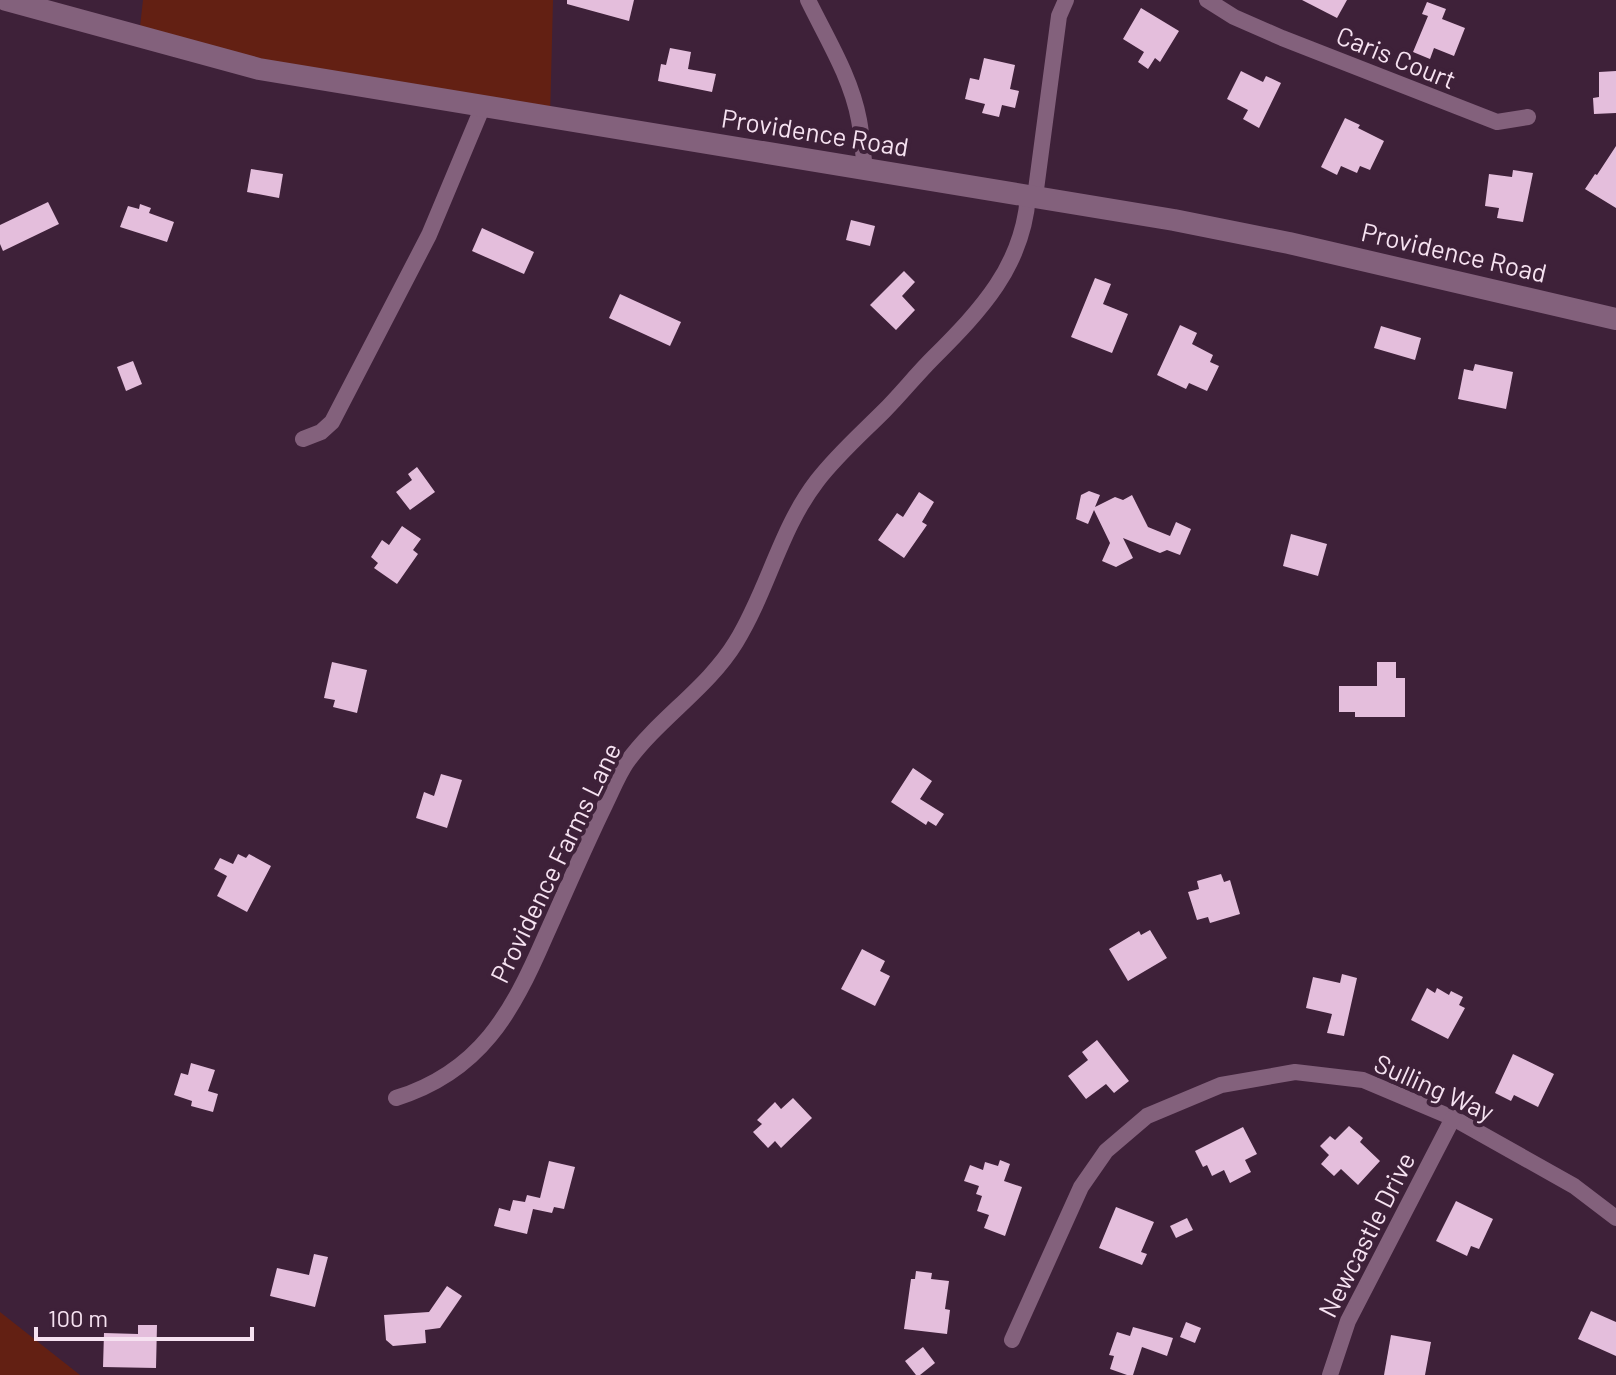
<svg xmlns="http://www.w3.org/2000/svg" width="1616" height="1375" font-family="Barlow,sans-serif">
	<rect width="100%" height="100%" fill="#3e2139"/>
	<g fill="#632013">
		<path d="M143 0H553L550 119 139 36Z"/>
		<path d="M0 1312 80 1375H0Z"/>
	</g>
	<g fill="#e4bedc">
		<path d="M567 0H634L629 21 567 4Z"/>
		<path d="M1302 0H1347L1337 18Z"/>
		<path d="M1427 2 1446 9 1442 19 1465 28 1454 56 1434 48 1430 59 1413 52 1428 16 1422 14Z"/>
		<path d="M1141 8 1179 31 1160 62 1155 58 1148 69 1138 62 1144 52 1123 39Z"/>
		<path d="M670 48 691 52 688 69 716 74 712 92 658 81 661 64 666 65Z"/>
		<path d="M984 58 1015 65 1010 89 1019 91 1015 108 1002 105 999 117 982 113 985 104 965 99 970 78 979 80Z"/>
		<path d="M1241 71 1263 82 1266 76 1281 83 1259 128 1243 119 1248 110 1227 99Z"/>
		<path d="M1616 71V113L1594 114 1593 98 1599 97V72Z"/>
		<path d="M1345 118 1360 125 1358 128 1384 141 1370 170 1360 166 1357 173 1341 166 1337 175 1321 167Z"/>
		<path d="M1616 146V208L1585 189 1595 174 1597 175Z"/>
		<path d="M251 169 283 174 279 198 247 192Z"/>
		<path d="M1513 170 1533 173 1523 222 1497 218 1499 208 1485 206 1489 174 1512 177Z"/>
		<path d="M48 202 59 224 3 251 0 244V225Z"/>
		<path d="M140 204 151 208 149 213 174 222 167 242 120 227 128 206 139 209Z"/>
		<path d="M851 220 875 226 870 246 846 240Z"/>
		<path d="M482 228 534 252 524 274 472 251Z"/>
		<path d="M904 271 915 282 902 296 915 310 896 330 870 305Z"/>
		<path d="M1095 278 1111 284 1103 304 1128 314 1112 353 1071 337Z"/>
		<path d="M620 294 681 322 670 346 609 318Z"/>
		<path d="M1180 325 1197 333 1192 344 1213 355 1210 362 1219 366 1207 391 1189 383 1186 389 1157 375Z"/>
		<path d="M1381 326 1421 338 1415 360 1374 348Z"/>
		<path d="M133 361 142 384 126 391 117 367Z"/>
		<path d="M1475 364 1513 372 1506 409 1458 399 1464 369 1473 371Z"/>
		<path d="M417 467 435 492 410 510 396 492 412 480 408 474Z"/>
		<path d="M1089 491 1100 495 1095 507 1115 497 1123 500 1132 495 1148 527 1170 536 1176 522 1191 529 1180 555 1167 550 1160 553 1123 538 1133 558 1116 567 1102 561 1110 543 1094 510 1088 524 1076 519 1081 495Z"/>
		<path d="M919 492 934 502 922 522 927 525 904 558 878 540 897 513 903 517Z"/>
		<path d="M402 526 421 539 413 550 418 554 397 584 374 568 378 563 371 557 382 540 389 545Z"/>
		<path d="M1291 534 1327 544 1318 576 1283 566Z"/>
		<path d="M332 662 367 670 357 713 333 707 335 700 324 698Z"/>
		<path d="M1377 662H1396V678H1405V717H1355V712H1339V686H1377Z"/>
		<path d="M913 768 932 781 920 799 944 814 936 826 928 821 926 825 891 802Z"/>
		<path d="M441 774 462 780 447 828 416 818 424 792 434 796Z"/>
		<path d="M238 854 246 858 249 854 271 866 247 912 217 896 227 876 214 869 220 858 233 864Z"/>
		<path d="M1221 874 1224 882 1230 880 1240 914 1210 923 1208 917 1197 920 1188 892 1199 889 1197 881Z"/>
		<path d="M1150 930 1167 958 1128 981 1109 949 1139 931 1141 935Z"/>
		<path d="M862 949 885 961 880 971 890 976 875 1006 841 989Z"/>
		<path d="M1342 974 1357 978 1344 1036 1327 1033 1332 1014 1306 1008 1313 977 1340 983Z"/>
		<path d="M1427 988 1435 993 1437 988 1449 995 1451 991 1463 997 1459 1005 1465 1008 1448 1039 1411 1020Z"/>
		<path d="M1097 1040 1129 1081 1114 1093 1106 1084 1086 1099 1068 1076 1088 1060 1082 1052Z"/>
		<path d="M1513 1054 1554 1074 1538 1107 1514 1095 1511 1101 1495 1093Z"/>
		<path d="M191 1063 215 1070 208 1091 218 1094 213 1112 191 1106 192 1101 174 1095 181 1073 188 1075Z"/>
		<path d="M793 1098 812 1118 781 1148 775 1141 768 1148 753 1132 762 1124 757 1120 775 1102 781 1109Z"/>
		<path d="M1349 1126 1363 1138 1360 1142 1380 1161 1358 1185 1341 1169 1334 1176 1321 1164 1329 1155 1320 1146 1330 1136 1335 1140Z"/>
		<path d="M1243 1127 1257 1154 1245 1160 1251 1172 1230 1183 1224 1170 1212 1176 1207 1165 1203 1167 1195 1151Z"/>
		<path d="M1000 1160 1010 1164 1004 1181 1022 1187 1005 1236 984 1228 989 1215 977 1211 982 1196 976 1194 979 1186 964 1181 970 1165 983 1170 985 1162 998 1166Z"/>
		<path d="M549 1161 575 1167 564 1209 554 1207 552 1213 533 1209 527 1234 494 1226 499 1208 510 1211 513 1200 525 1202 527 1195 540 1198Z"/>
		<path d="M1456 1201 1493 1219 1479 1249 1471 1246 1467 1256 1436 1241Z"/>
		<path d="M1116 1207 1154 1222 1141 1252 1147 1254 1142 1265 1099 1248Z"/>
		<path d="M1187 1218 1193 1230 1176 1238 1170 1226Z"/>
		<path d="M314 1254 328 1257 315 1307 270 1296 277 1268 309 1275Z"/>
		<path d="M916 1271 932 1273 931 1279 949 1281 945 1309 950 1310 947 1334 904 1329 911 1279H915Z"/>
		<path d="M447 1286 462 1296 440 1328 425 1330 426 1343 393 1346 386 1340 384 1315 429 1312Z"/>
		<path d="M1591 1311 1616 1322V1356L1578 1339Z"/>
		<path d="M1186 1322 1201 1328 1195 1343 1180 1337Z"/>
		<path d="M138 1325H157L156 1368 103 1367 104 1333 138 1334Z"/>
		<path d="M1133 1327 1173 1338 1167 1356 1142 1347 1133 1375H1127L1110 1369 1114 1356 1109 1355 1117 1332 1130 1336Z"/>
		<path d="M1391 1335 1431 1342 1425 1375H1384Z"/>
		<path d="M923 1347 935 1363 920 1375H916L905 1361Z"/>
	</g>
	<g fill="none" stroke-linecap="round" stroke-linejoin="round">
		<g stroke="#83617c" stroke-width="16">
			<path d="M808 0C827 39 851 77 859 120 862 136 863 153 865 170"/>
			<path d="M1207 0 1234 17 1282 38 1497 122 1528 117"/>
			<path d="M1035 197 1059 16 1066 0"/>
			<path d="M303 439 321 432 332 422 429 235 483 106"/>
			<path d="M396 1098C480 1072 512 1013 545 937 565 893 584 848 605 805 612 791 618 775 627 762 659 718 708 688 736 642 768 590 780 529 817 481 837 455 861 434 884 411 901 394 916 375 933 358 981 310 1023 266 1028 196"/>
			<path d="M1012 1340 1081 1187 1106 1151 1147 1116 1221 1085 1295 1072 1363 1080 1453 1118 1574 1186 1616 1218"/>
			<path d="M1330 1375 1348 1321 1453 1118"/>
		</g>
		<path stroke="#83617c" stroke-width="22" d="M6 0 259 69 1174 220 1289 243 1616 319"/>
	</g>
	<g text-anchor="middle" stroke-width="8" stroke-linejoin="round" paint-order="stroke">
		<g font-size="26" fill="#f6e2f1" stroke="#3e2139">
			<text transform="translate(1396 58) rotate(22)" y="9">Caris Court</text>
			<text transform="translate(815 133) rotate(9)" y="9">Providence Road</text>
			<text transform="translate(1454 253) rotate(13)" y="9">Providence Road</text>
			<text transform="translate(556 863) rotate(-64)" y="9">Providence Farms Lane</text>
			<text transform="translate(1434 1088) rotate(24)" y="9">Sulling Way</text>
			<text transform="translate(1367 1235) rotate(-63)" y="9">Newcastle Drive</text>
		</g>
	</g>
	<path d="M36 1327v12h216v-12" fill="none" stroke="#f6e2f1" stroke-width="4"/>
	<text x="48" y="1327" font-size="24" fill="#f6e2f1" stroke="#3e2139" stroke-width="6" paint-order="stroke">100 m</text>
</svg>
